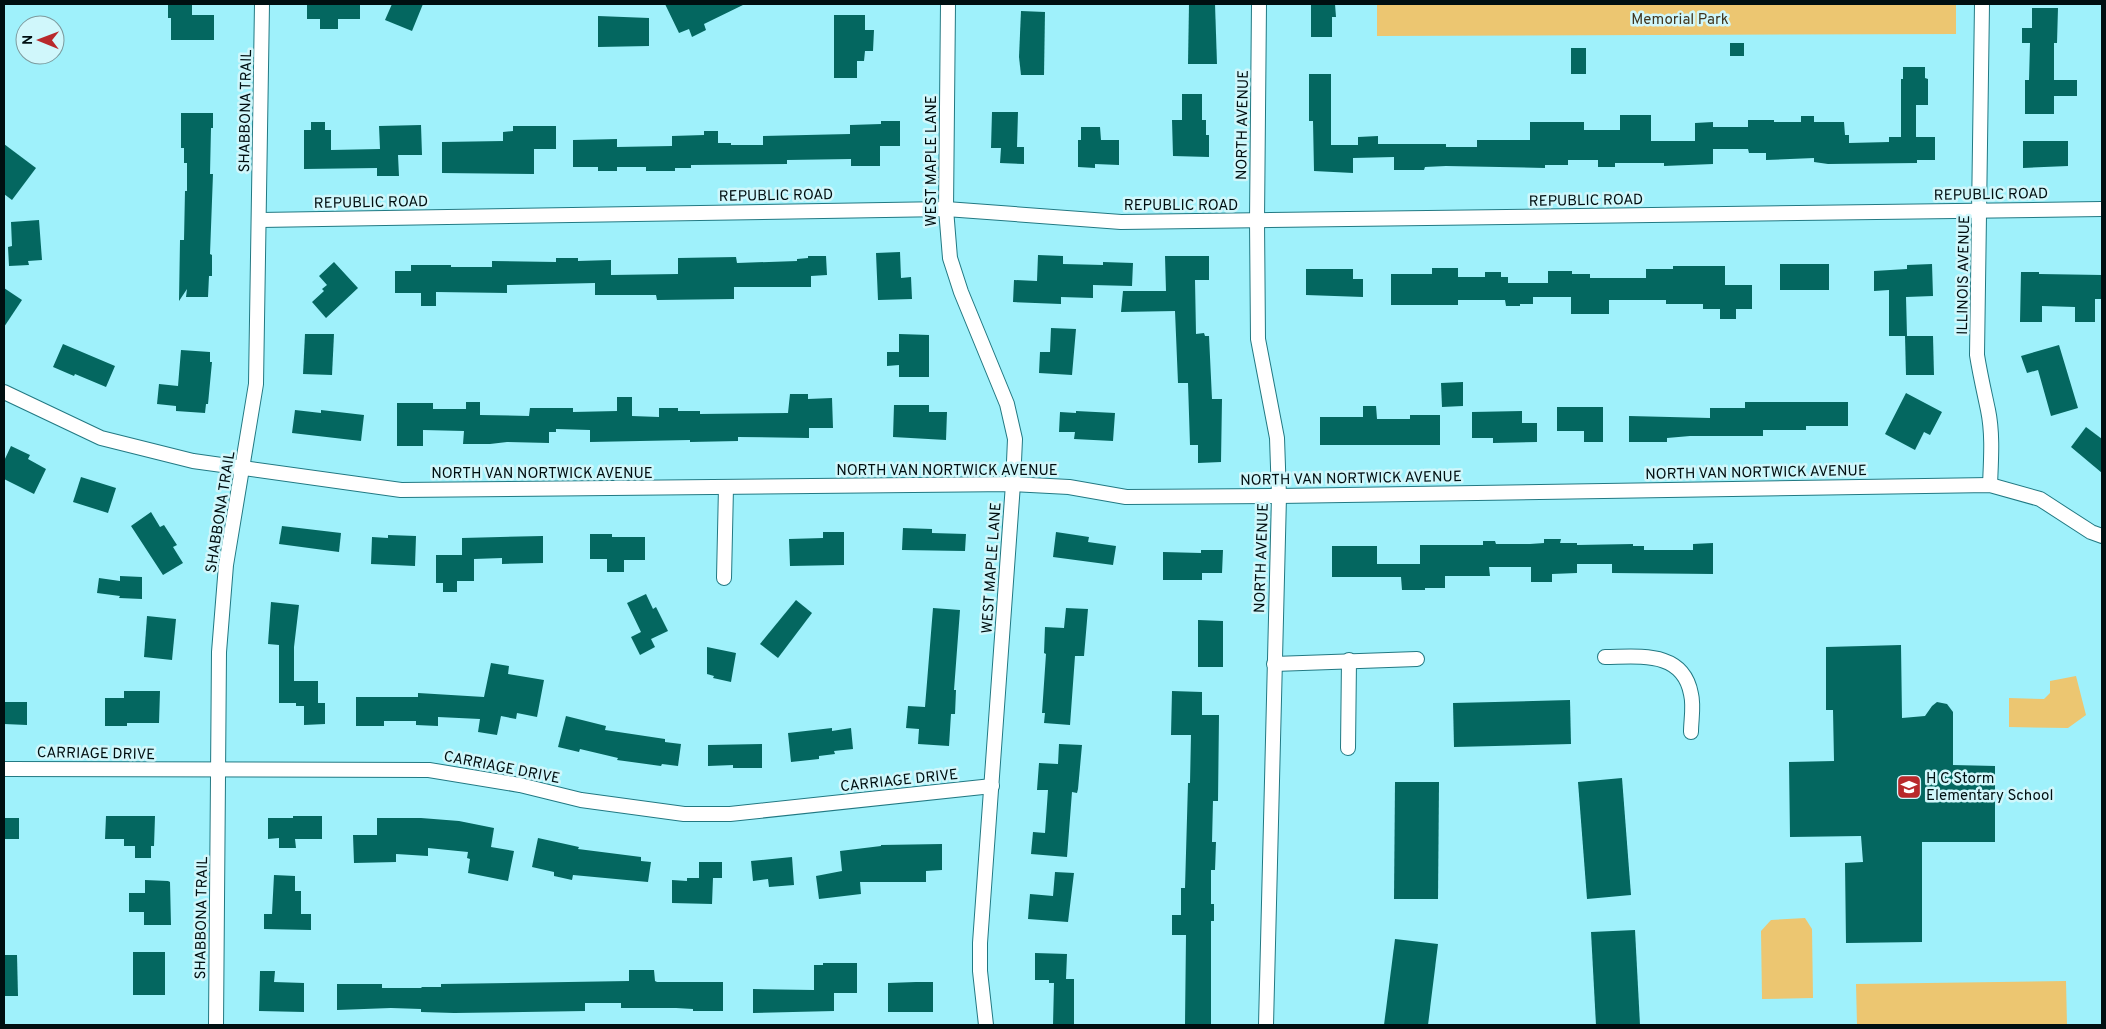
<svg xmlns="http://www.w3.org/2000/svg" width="2106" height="1029" font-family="Overpass,sans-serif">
	<rect width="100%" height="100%" fill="#9ff1fb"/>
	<g fill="#ecc671">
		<path d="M1377 4H1956V34L1377 36Z"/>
		<path d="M2076 676 2086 715 2068 728 2009 727V698L2044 699 2050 693V681Z"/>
		<path d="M1805 918 1812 929 1813 998 1762 999 1761 931 1771 920Z"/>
		<path d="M2066 981 2067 1025H1857L1856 984Z"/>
	</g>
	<g fill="#046760">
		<path d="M168 4H192V15H214V40H171V18H168Z"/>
		<path d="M307 4H360V19H338V29H320V19H307Z"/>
		<path d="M392 4H423L412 31 385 20Z"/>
		<path d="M665 4H745L704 24 706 30 692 37 689 29 679 33Z"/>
		<path d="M1189 4H1215L1217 64H1188Z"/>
		<path d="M1311 4H1335L1336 17H1332V37H1311Z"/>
		<path d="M2032 8H2058L2057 43H2054V80H2077V96H2054V114H2025V80H2029L2030 43H2022V28H2032Z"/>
		<path d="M1021 11 1045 12 1044 75H1021L1019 57Z"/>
		<path d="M834 15H865V30H874L873 51H865L864 61H857V78H834Z"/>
		<path d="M598 16 649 18V46L598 47Z"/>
		<rect x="1730" y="43" width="14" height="13"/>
		<rect x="1571" y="48" width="15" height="26"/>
		<path d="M1903 67H1925V78L1928 79V105H1916V137H1935V160H1917V163L1828 164 1814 162V158L1766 160V153H1749L1748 149H1713V164L1664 166V163H1615V167H1598V160H1568V165H1545V168L1446 166 1425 167 1424 170H1394V157L1353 158V173L1314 171 1313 121H1309V74H1331V145H1358V137L1378 136V144H1446V147H1477V140H1530V122H1584V130H1620V115H1651V141H1695V123L1713 122V127H1748V120H1774V122H1801V116H1814V122H1844L1845 135H1849V143L1889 142V137H1901V79H1903Z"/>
		<path d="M1182 94H1202V120H1206V135H1209V157L1173 156 1172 120H1182Z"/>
		<path d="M992 112H1018L1017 147H1024V164L1000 163 1001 148H991Z"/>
		<path d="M181 113H213V128H211L210 174H213L210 254 212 255V276H209L208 297H186L187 289 179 301 180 240H184L185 191H187V163H184V148H181Z"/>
		<path d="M881 121H900V146H880V166H851V159L787 160V164L691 165V168H675V171H646V167H617V171H598V167H573V140L617 139V147L672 146V136L704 135V131H718V143H731V145H763V136L850 134V125L881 124Z"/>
		<path d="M311 122H325V130H331V150L380 149 379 126 421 125 422 155H398L399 176H377V168L304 169V130H311Z"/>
		<path d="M513 126H556V149H534V174L442 173V142L503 141V132L513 131Z"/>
		<path d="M1081 127H1100L1101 140H1119V165L1095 164V168L1078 167V140H1081Z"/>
		<path d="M2023 141H2068V166L2023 168Z"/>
		<path d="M4 144 36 168 12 200 4 194Z"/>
		<path d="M39 220 42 260 28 261 29 265 9 266 8 247 12 246 11 222Z"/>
		<path d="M900 252 901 278 911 277 912 299 878 300 876 253Z"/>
		<path d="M1038 255 1063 256V264L1103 265V262L1133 263 1132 286 1093 285V298L1061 297V304L1013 302 1014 280 1037 281Z"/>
		<path d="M808 256H826L827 275 811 276V287H734V299L657 300 656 295H595V283L507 285V293L436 292V306H421V293H395V271H411V265H451V267H492V261L556 262V258H578V261L611 260V275L678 274V258L736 257 737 263 797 261V259L808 258Z"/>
		<path d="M1165 256H1209V280H1195L1196 334 1204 333 1205 336H1209L1212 399H1222L1221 462 1198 463V445H1190L1188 383H1178L1175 311 1121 312 1123 291H1166Z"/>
		<path d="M334 262 358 288 326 318 312 302 324 291 322 289 327 285 319 276Z"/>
		<rect x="1780" y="264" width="49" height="26"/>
		<path d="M1932 264 1933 296 1906 297 1907 336H1889V290L1874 291V271L1907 269V265Z"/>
		<path d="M1673 266H1725V285H1752V309H1736V319H1720V309H1703V304H1666V300H1609V314H1571V297H1533V304H1520V306H1506L1505 300H1458V305H1391V274H1432V268H1458V277H1485V272H1501V277H1508V283H1548V271H1572V274H1590V278H1646V269H1673Z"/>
		<path d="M1306 269H1353V279H1363V297L1306 295Z"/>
		<path d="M2021 272H2039V274L2102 275V299H2095V322H2075V307L2042 306V322H2020Z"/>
		<path d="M4 288 22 300 4 327Z"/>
		<path d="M1051 328 1076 329 1072 375 1039 373 1040 352H1050Z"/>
		<path d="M305 334H334L332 375 303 374Z"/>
		<path d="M899 334 929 335V377H899V365L887 366V352H899Z"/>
		<path d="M1905 336H1933L1934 375H1906Z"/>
		<path d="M63 344 115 366 106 387 75 374 74 376 53 367Z"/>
		<path d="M2059 345 2078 408 2051 416 2038 370 2027 373 2021 356Z"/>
		<path d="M181 350 210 352V362H212L208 404H206L205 413 176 411V406L157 404 159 384 178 386Z"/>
		<path d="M1463 382V406L1442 407 1441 383Z"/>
		<path d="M1906 393 1942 412 1930 435 1924 432 1915 450 1885 434Z"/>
		<path d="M790 394H808V399L832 398 833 428H809V438L738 437V441L690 442V440L590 442V430L556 429V432H549V443L507 442 490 444H463L464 431 423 430V446H397V403H433V409H466V402H480V415L529 416 530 408H573V412L617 411V397H632V416L659 417V408H678V411H700V414L788 413Z"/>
		<path d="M1745 402H1848V426H1806V430H1763V436H1690L1667 438V442H1629V416L1710 418V408H1745Z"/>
		<path d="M894 405H929V412H947L946 440 893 437Z"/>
		<path d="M1363 406H1376L1377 419H1410V415H1440V445H1320V417H1363Z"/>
		<path d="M1557 407H1603V442H1584V431H1557Z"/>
		<path d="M295 410 321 413V410L364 415 361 441 292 433Z"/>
		<path d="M1076 411 1115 413 1113 441 1074 439 1075 432H1059L1060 412 1076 413Z"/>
		<path d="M1522 411V423H1537V442L1493 443V438H1472V412Z"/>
		<path d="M2086 427 2102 439V473L2071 447Z"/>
		<path d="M11 446 30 455 28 459 46 469 34 494 4 479V461Z"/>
		<path d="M81 477 116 488 108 513 73 502Z"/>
		<path d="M151 512 160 527 164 525 177 545 173 547 183 563 163 575 131 526Z"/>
		<path d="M282 526 341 533 339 552 279 544Z"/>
		<path d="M903 528 932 529V533L966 534 965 551 902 550Z"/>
		<path d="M823 532H844V565L790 566 789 539 823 538Z"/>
		<path d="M1056 532 1089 537 1088 542 1116 546 1113 565 1053 557Z"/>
		<path d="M590 534H612V537H645V560H624V572H607V559H590Z"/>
		<path d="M388 535 416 536 415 566 371 564 372 537 388 538Z"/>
		<path d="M543 536V563L502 564V558L474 559V581H457V592H443V583H436V555H462V538Z"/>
		<path d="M1544 539H1561L1560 543H1577V545L1633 544V546H1644V550H1693V544L1713 543V574L1612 573V564H1577V573L1552 574V582H1531V567H1489L1490 576H1445V588H1425V590H1402L1401 577H1332V546H1377V564H1420V545H1483V541H1495L1496 544H1530L1544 543Z"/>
		<path d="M1201 550H1223L1222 573H1202V580H1163V552L1201 553Z"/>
		<path d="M120 576 142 577V599L119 598 120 596 97 593 99 578 120 581Z"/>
		<path d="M646 594 653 609 656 607 668 631 651 639 655 647 640 655 631 637 641 632 627 603Z"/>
		<path d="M796 600 812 613 778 658 760 644Z"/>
		<path d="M271 602 299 605 294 647V681H318V703H325V724L304 725V706H296V703H279V645L268 644Z"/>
		<path d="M933 608 960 610 954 690H956L955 714H951L949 746 918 744 919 729 906 728 908 706 925 707Z"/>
		<path d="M1066 608 1088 609 1084 656H1075L1070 725 1044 723 1045 713H1042L1046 654 1044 653 1045 627 1064 628Z"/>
		<path d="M147 616 176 619 172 660 144 657Z"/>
		<path d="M1198 620 1223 621V667H1198Z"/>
		<path d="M1901 645 1902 718 1925 716 1932 706 1937 702 1947 704 1953 712V765L1995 766V842H1922V942L1846 943 1845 863 1863 862 1861 836 1790 837 1789 762 1834 761 1833 710H1826V647Z"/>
		<path d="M707 647 736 653 731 682 713 678 714 676 707 674Z"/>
		<path d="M491 663 509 666 508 674 544 680 537 717 517 713 516 719 501 716 497 735 478 732 480 719 438 717V726L416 725V721H384V726H356V697H418V693L484 697Z"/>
		<path d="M124 691H160L159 723H127V726H105V698H124Z"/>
		<path d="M1172 691 1202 692V715H1219L1218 801H1213L1212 842H1216L1215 870H1211V904H1214V921H1211V1025H1185L1186 935H1172V915H1181V888H1185L1188 783H1190L1191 735H1171Z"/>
		<path d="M1570 700 1571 744 1454 747 1453 703Z"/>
		<path d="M4 702H27V725L4 724Z"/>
		<path d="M566 716 606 726 605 730 665 739V742L681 744 678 766 662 764 661 766 617 760 618 758 580 749 579 752 558 747Z"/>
		<path d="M832 728V731L851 728 853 749 834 751 835 754 819 756V759L791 762 788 733Z"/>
		<path d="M762 744V768H733V765L708 766V745Z"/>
		<path d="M1059 744 1082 745 1078 789 1077 793 1072 792 1067 857 1031 854 1033 832 1045 833 1048 790H1037L1039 763 1058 764Z"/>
		<path d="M1622 778 1631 895 1587 899 1578 782Z"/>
		<path d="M1395 782H1439L1438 899H1394Z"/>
		<path d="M106 816H155L154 846H151V858H135V846H124V839H105Z"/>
		<path d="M293 816H322V839H295L296 848H279V838L268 839V818H293Z"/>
		<rect x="4" y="818" width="15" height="21"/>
		<path d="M377 818H421L459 821 494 828 491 847 514 851 508 881 468 873 470 859 467 858 468 852 428 848V856L396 854V862L354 863 353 835H377Z"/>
		<path d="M538 838 579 847 578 849 641 857V861L651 862 648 882 573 875 572 880 554 876V872L532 867Z"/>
		<path d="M942 844V870L926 871V882H860L861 894 819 899 816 876 842 871 840 851 881 846V845Z"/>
		<path d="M792 857 794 885 769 887 768 879 753 881 751 861Z"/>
		<path d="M699 862H722V878H713L712 904 672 903V880L687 881V878H699Z"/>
		<path d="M1055 872 1074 873 1068 922 1028 919 1030 894 1053 896Z"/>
		<path d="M274 875 295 876V891H301V914H311V930L264 929V914H272Z"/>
		<path d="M145 880 168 881 170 882 171 925H144V912H129V893H145Z"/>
		<path d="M1635 930 1640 1025H1596L1591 932Z"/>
		<path d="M1395 939 1438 944 1428 1025H1384Z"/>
		<rect x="133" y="952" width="32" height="43"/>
		<path d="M1035 953 1067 954 1066 979H1074V1025H1053L1054 983H1049V980H1035Z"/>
		<path d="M4 955H17L18 996H4Z"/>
		<path d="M823 963H857V993H834V1011L753 1013V989L814 990V965H823Z"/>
		<path d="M629 970H654L655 981 657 982H723V1011H693V1009L676 1008H621V1003H585V1011L454 1013 421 1012V1009L391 1008 337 1010V984H382V988H421L422 987H441V984L629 981Z"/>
		<path d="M260 971H275L274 982 304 983V1012L259 1011Z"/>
		<path d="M916 982H933V1012H888V983Z"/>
	</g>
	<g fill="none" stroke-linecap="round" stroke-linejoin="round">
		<defs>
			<g id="street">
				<path d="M948 4 946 209 950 258 961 292 1007 404 1015 439 1013 484 980 943V971L986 1025"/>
				<path d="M1259 4 1257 220 1258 339 1277 438 1279 496 1266 1025"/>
				<path d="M1982 4 1977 355C1980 374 1984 391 1988 410 1993 434 1991 460 1990 485"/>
				<path d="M260 220 946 209 1121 222 2102 209"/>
				<path d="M4 392 101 438 193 461 401 490 1013 484 1069 487 1126 497 1279 496 1990 485 2040 499 2091 532 2102 536"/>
				<path d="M724 578 726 487"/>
				<path d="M1605 657C1639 657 1683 650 1691 694 1694 706 1691 720 1691 732"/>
				<path d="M1274 664 1417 659"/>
				<path d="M1348 748 1349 660"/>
				<path d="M4 769 429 770 520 785 581 800 684 814H730L992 786"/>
				<path d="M216 1025 219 652 226 565 256 384 262 4"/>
			</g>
		</defs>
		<use href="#street" stroke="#227983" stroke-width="16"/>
		<use href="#street" stroke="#fff" stroke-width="14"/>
	</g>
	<defs>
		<symbol id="school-square" viewBox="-11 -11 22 22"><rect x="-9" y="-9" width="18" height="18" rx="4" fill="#b8292b" stroke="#d0f7fb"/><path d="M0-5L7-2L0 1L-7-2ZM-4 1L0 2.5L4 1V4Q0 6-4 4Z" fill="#fff"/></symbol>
	</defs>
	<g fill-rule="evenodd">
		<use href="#school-square" x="1895" y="773" width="28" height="28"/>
	</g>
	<g text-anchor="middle" stroke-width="5" stroke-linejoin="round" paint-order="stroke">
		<g font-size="15" fill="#3f351f" stroke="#d0f7fb">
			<text x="1680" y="24">Memorial Park</text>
		</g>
		<g font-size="15" fill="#000f11" stroke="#d0f7fb">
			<text transform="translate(245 111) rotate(-89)" y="5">SHABBONA TRAIL</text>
			<text transform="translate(1242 125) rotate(-89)" y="5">NORTH AVENUE</text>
			<text transform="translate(931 161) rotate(-90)" y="5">WEST MAPLE LANE</text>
			<text transform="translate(1991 194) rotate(-1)" y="5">REPUBLIC ROAD</text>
			<text transform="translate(776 195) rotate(-1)" y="5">REPUBLIC ROAD</text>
			<text transform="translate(1586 200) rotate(-1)" y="5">REPUBLIC ROAD</text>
			<text transform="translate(371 202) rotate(-1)" y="5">REPUBLIC ROAD</text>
			<text x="1181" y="210">REPUBLIC ROAD</text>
			<text transform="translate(1963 275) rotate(-89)" y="5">ILLINOIS AVENUE</text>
			<text x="947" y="475">NORTH VAN NORTWICK AVENUE</text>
			<text transform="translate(1756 472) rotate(-1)" y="5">NORTH VAN NORTWICK AVENUE</text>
			<text x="542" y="478">NORTH VAN NORTWICK AVENUE</text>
			<text transform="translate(1351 478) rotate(-1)" y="5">NORTH VAN NORTWICK AVENUE</text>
			<text transform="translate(220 512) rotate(-81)" y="5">SHABBONA TRAIL</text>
			<text transform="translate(1261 558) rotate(-88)" y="5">NORTH AVENUE</text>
			<text transform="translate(991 568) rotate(-86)" y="5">WEST MAPLE LANE</text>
			<text transform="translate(96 753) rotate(1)" y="5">CARRIAGE DRIVE</text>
			<text transform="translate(502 767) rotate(11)" y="5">CARRIAGE DRIVE</text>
			<text transform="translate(899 780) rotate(-6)" y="5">CARRIAGE DRIVE</text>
			<text transform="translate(201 918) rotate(-89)" y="5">SHABBONA TRAIL</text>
		</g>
		<g font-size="15" fill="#000f11" stroke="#d0f7fb" text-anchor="start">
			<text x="1926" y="783">H C Storm<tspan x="1926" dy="17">Elementary School</tspan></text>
		</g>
	</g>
	<rect width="2106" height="1029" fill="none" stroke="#000f11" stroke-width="10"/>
	<g transform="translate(40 40) rotate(271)"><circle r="24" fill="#d0f7fb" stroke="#7d9a9d"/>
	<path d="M0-4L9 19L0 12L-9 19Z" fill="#b8292b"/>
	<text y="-8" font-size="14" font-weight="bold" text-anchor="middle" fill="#000f11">N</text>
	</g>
</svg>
